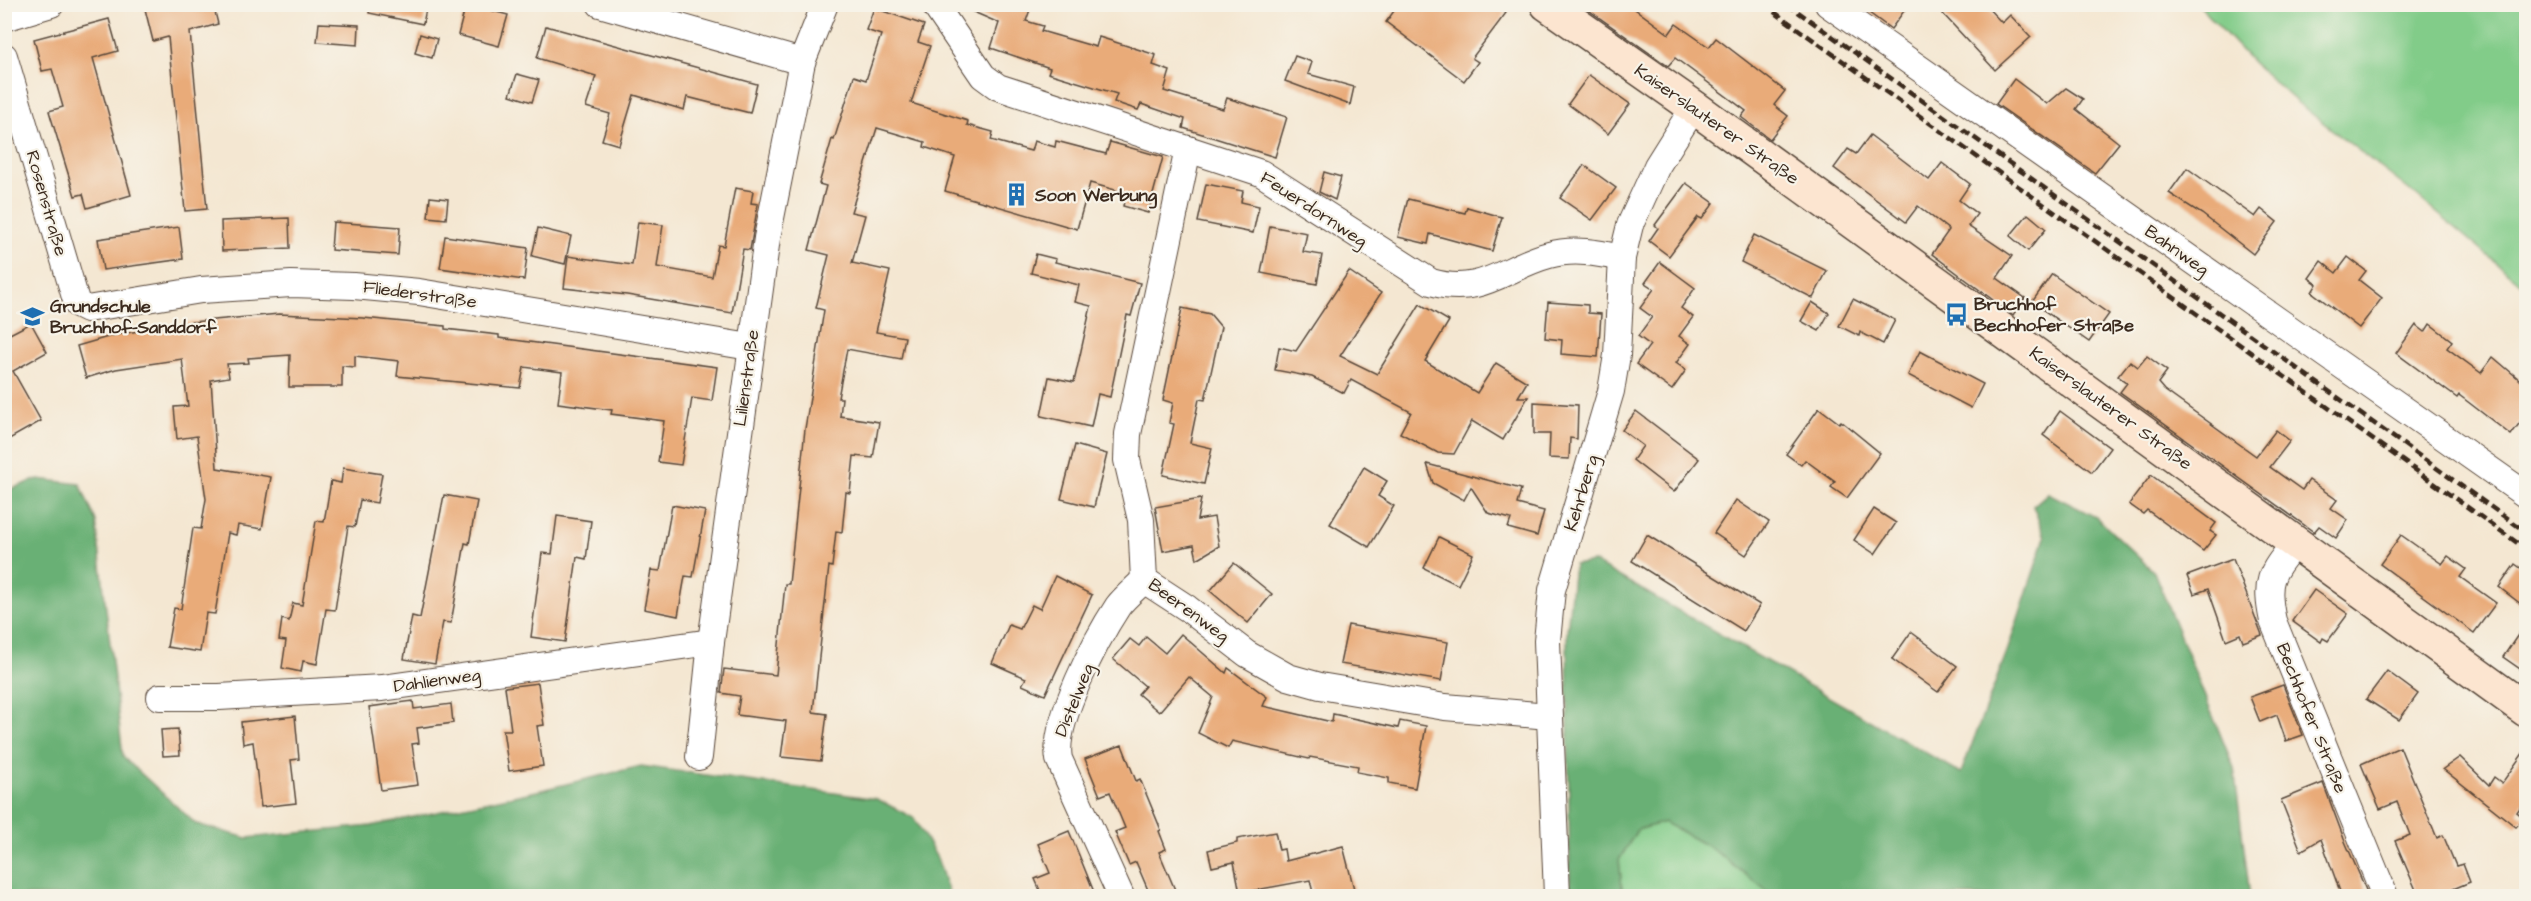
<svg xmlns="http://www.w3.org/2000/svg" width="2531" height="901" font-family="'Architects Daughter',sans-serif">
	<rect width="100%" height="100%" fill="#f7f3e8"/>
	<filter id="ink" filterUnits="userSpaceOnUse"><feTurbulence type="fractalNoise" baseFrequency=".0167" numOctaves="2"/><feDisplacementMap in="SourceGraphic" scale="12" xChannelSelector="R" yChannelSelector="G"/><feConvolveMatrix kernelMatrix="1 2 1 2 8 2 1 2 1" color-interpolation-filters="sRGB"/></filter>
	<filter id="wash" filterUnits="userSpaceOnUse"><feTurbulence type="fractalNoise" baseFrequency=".008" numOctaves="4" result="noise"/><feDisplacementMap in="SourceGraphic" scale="24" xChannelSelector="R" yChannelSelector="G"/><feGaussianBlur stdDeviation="1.35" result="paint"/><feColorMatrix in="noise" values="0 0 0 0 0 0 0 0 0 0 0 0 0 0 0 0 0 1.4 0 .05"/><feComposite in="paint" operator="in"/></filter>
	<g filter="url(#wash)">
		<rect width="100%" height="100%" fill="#f4e7d2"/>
		<g fill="#82cc89" stroke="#5e7b54" stroke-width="1.5">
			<path d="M2199 5H2526V288L2417 196 2298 103 2253 63Z"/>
			<path d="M1665 822 1711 848 1774 896H1623L1619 860 1637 830Z"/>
		</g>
		<g fill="#69b075" stroke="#526d4a" stroke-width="1.5">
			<path d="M38 479 80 484 96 521 123 757 196 824 247 838 371 826 537 791 641 766 877 799 914 818 937 858 950 896H5V491Z"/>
			<path d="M2048 493 2096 517 2154 572 2234 768 2250 896H1774L1711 848 1664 822 1637 830 1619 860 1623 896H1570L1567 631 1574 565 1594 562 1961 773 2008 649 2045 537 2033 506Z"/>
		</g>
		<g id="blocks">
			<g fill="#e9ab79">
				<path d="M164 4H213L218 24 190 32 207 209 185 211 168 37 153 41 145 9Z"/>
				<path d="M370 4H427L423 24 369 13Z"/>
				<path d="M466 4 508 15 499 46 458 35Z"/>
				<path d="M955 4H1032L1026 21 1043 26 1041 31 1096 47 1099 37 1156 55 1153 65 1170 71 1164 91 1223 109 1227 98 1287 117 1275 157 1183 128 1185 119 1141 104 1138 110 1114 102 1117 94 1048 73 1050 68 991 48 999 23Z"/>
				<path d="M1399 4H1494L1506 13 1472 58 1478 62 1464 81 1386 22Z"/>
				<path d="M1580 4H1628L1669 34 1676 24 1709 47 1716 38 1785 91 1774 105 1788 116 1770 139 1741 117 1746 111 1675 58 1668 66Z"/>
				<path d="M1857 4H1909L1891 29Z"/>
				<path d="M1953 4H1984L2002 23 2010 15 2031 37 1995 70 1943 14Z"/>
				<path d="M874 8 924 25 918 42 930 46 911 103 968 121 967 125 993 132 991 140 1031 151 1034 141 1055 147 1056 141 1106 154 1110 142 1163 157 1148 213 1123 206 1126 193 1090 183 1077 229 945 191 955 157 924 147 925 142 877 128 851 212 865 215 852 263 890 271 876 332 905 337 901 359 847 349 838 398H842L840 416 879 422 873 458 854 456 850 493 846 492 842 532 836 531 832 567 829 566 813 712 827 714 821 761 781 757 786 721 737 715 740 696 721 693 724 669 776 675 785 584H789L805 429 824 310 816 308 829 255 809 250 826 186 819 184 832 139 834 140 854 76 866 80 881 35 866 30Z"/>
				<path d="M109 19 118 51 93 58 131 195 87 208 83 194 75 196 49 111 63 107 52 69 42 71 34 39Z"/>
				<path d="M319 23 359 25 358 45 317 42Z"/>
				<path d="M546 26 757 84 750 113 687 97 684 110 634 95 619 145 602 140 610 114 586 107 596 76 537 58Z"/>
				<path d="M420 34 437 39 432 58 415 53Z"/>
				<path d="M1295 56 1312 62 1308 74 1354 87 1350 105 1285 81Z"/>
				<path d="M517 74 539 80 532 102 510 95Z"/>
				<path d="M1589 75 1630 104 1608 134 1568 104Z"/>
				<path d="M2014 79 2047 104 2066 88 2083 99 2076 109 2119 143 2095 173 1996 104Z"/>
				<path d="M1870 135 1929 180 1942 163 1970 184 1959 200 1977 214 1968 226 2012 256 1997 278 2025 298 2013 315 1932 254 1949 230 1918 206 1906 222 1834 168 1848 149 1856 154Z"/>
				<path d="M1584 165 1616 188 1592 220 1560 198Z"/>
				<path d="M2187 168 2255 217 2261 209 2277 222 2253 254 2202 214 2169 193Z"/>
				<path d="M1324 172 1341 177 1335 200 1319 192Z"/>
				<path d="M1686 183 1714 203 1702 219 1698 217 1669 256 1649 241 1658 228 1655 225Z"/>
				<path d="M1206 184 1243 191 1241 202 1259 206 1253 233 1198 222Z"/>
				<path d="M735 188 753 191 751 203 758 204 750 250 743 249 732 313 627 295 564 288 568 256 632 265 638 222 663 225 657 267 712 277 718 245 724 246Z"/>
				<path d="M430 197 448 199 446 219 428 217Z"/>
				<path d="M1408 199 1465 213 1467 207 1502 217 1492 251 1430 234 1428 244 1398 237Z"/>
				<path d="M2028 214 2046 229 2028 251 2010 236Z"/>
				<path d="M289 218 290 248 222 251 221 221Z"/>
				<path d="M333 222 400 227 398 255 331 250Z"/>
				<path d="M1270 226 1307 233 1303 252 1322 255 1317 284 1261 273Z"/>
				<path d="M179 227 183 259 103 270 98 239Z"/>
				<path d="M538 228 571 236 565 264 532 256Z"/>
				<path d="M1754 235 1827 271 1813 298 1741 262Z"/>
				<path d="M445 236 528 248 524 280 440 268Z"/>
				<path d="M1036 254 1056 259 1055 262 1140 283 1131 316 1127 315 1110 397 1098 394 1091 427 1041 416 1049 377 1074 382 1091 306 1075 302 1079 285 1031 273Z"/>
				<path d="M2348 257 2366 271 2359 280 2382 298 2359 328 2312 292 2317 284 2309 278 2321 261 2336 273Z"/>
				<path d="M1660 262 1695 288 1681 308 1693 317 1679 336 1690 344 1676 363 1686 370 1672 390 1636 364 1650 345 1638 336 1652 317 1640 308 1654 289 1645 283Z"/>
				<path d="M1349 271 1381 293 1340 356 1377 374 1420 304 1449 321 1425 361 1477 393 1496 363 1527 382 1518 397H1528L1503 440 1472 421 1454 454 1438 453 1400 433 1411 412 1351 380 1344 393 1312 377 1275 370 1279 347 1296 351Z"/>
				<path d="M2052 274 2109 314 2089 342 2032 302Z"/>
				<path d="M1853 299 1895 320 1883 344 1860 332 1859 336 1839 326Z"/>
				<path d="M1548 302 1588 305V313L1601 314 1598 357 1561 354 1562 340 1545 338Z"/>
				<path d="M1812 302 1829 313 1819 331 1801 321Z"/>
				<path d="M1182 308 1210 314 1221 327 1205 400 1199 399 1190 443 1212 448 1204 484 1163 475 1174 424 1169 423 1173 403 1163 400Z"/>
				<path d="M279 314 363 318 445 326V329L499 335V338L717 367 712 401 692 398 681 465 658 462 664 421 611 414 612 410 558 403 562 372 524 367 520 388 397 376 399 361 355 356V367L342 366V387H289L290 355 248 358 249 363 227 364 229 377 211 380 217 468 271 477 262 529 238 525 236 535 228 533 215 614 206 613 200 652 167 647 174 608 181 609 193 528 201 529 206 499 197 436 177 439 174 407 188 406 182 359 116 369 86 378 77 346 115 335 192 322Z"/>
				<path d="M31 323 47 352 13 371 41 421 4 442V337Z"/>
				<path d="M2430 324 2452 341 2447 348 2481 373 2493 357 2526 385V414L2511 435 2459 395 2457 398 2396 353 2416 325 2425 332Z"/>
				<path d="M1920 351 1983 384 1971 408 1908 375Z"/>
				<path d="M2147 356 2167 371 2158 383 2164 390 2256 456 2276 430 2290 441 2270 467 2302 490 2309 480 2337 500 2331 508 2348 520 2336 538 2319 526 2314 532 2120 392 2127 383 2118 376 2130 361 2138 367Z"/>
				<path d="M1534 402 1578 405 1577 439 1570 438 1569 459 1549 458 1550 434H1534Z"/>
				<path d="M1819 408 1839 423 1841 421 1880 453 1847 498 1831 487 1835 482 1805 460 1801 465 1786 454Z"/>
				<path d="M1636 411 1699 459 1674 492 1633 460 1643 446 1622 430Z"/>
				<path d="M2060 411 2110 448 2092 472 2043 435Z"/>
				<path d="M1075 445 1107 454 1094 507 1061 499Z"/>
				<path d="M1427 464 1521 489 1517 504 1544 511 1537 536 1508 528 1511 519 1488 513 1471 487 1464 500 1433 483Z"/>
				<path d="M1364 467 1387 481 1378 496 1394 506 1369 547 1330 524Z"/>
				<path d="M343 468 382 474 377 503 360 500 355 527 348 526 335 610 326 609 317 664 303 661 301 672 282 668 286 641 279 640 282 619 289 621 293 603 302 605 316 521 324 522 331 481 341 483Z"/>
				<path d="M2151 475 2216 523 2210 531 2216 535 2203 551 2147 510 2143 514 2129 504Z"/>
				<path d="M444 495 477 501 469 544 465 543 451 623 443 622 435 664 404 659 412 616 420 618Z"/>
				<path d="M1201 499 1197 520 1214 517 1219 546 1197 559 1194 545 1163 551 1155 507Z"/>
				<path d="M1736 500 1769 522 1746 555 1714 533Z"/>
				<path d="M672 505 705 511 693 577 685 576 678 616 644 609 651 570 660 571Z"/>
				<path d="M1874 509 1896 523 1875 554 1854 540Z"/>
				<path d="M557 516 591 521 586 559 577 557 565 642 531 637 542 553 552 554Z"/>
				<path d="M1647 535 1760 605 1744 631 1632 561Z"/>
				<path d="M2401 535 2442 564 2448 556 2466 569 2460 577 2496 603 2474 633 2380 564Z"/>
				<path d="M1439 537 1473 554 1458 585 1424 568Z"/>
				<path d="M2233 559 2262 635 2243 642 2240 634 2226 640 2208 589 2194 594 2187 576Z"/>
				<path d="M1234 563 1272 594 1248 623 1210 591Z"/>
				<path d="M2515 564 2526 572V608L2499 587Z"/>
				<path d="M1055 576 1092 595 1045 695 1022 685 1026 678 992 663 1009 625 1020 629 1032 605 1040 609Z"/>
				<path d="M2314 590 2348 614 2328 641 2323 638 2321 642 2292 621Z"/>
				<path d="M2526 623V673L2503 657Z"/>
				<path d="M1348 625 1448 642 1441 681 1340 664Z"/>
				<path d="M1911 632 1957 666 1938 692 1892 659Z"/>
				<path d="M1181 634 1226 673 1228 668 1267 697 1263 706 1332 722 1333 714 1398 728 1400 721 1426 726 1415 788 1389 783V778L1357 772 1358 766 1310 757 1309 759 1232 741 1228 748 1198 733 1213 697 1189 677 1159 712 1138 694 1145 686 1113 659 1130 639 1139 646 1146 637 1165 653Z"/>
				<path d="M2387 671 2418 694 2399 720 2366 699Z"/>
				<path d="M538 683 544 725 537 726 543 766 509 771 503 730H511L505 687Z"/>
				<path d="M2283 685 2303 735 2286 741 2277 715 2260 722 2250 697Z"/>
				<path d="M413 701 414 709 451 704 453 723 417 728 419 743 412 744 418 785 381 790 369 707Z"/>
				<path d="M295 716 299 759 291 760 296 803 261 807 253 742 243 744 241 722Z"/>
				<path d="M178 729 180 755 163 756 161 730Z"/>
				<path d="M1122 745 1136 781 1140 779 1161 830 1159 831 1166 849 1159 852 1178 897H1151L1136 862 1129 865 1115 832 1125 828 1110 792 1100 796 1085 759Z"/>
				<path d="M2400 747 2437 838 2443 835 2456 866 2463 864 2470 882 2434 897H2419L2395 841 2410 835 2397 802 2380 809 2361 764Z"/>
				<path d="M2526 749V799L2517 812 2524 818 2516 827 2443 769 2460 757 2489 785 2494 777 2502 783Z"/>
				<path d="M2323 783 2344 839 2369 897H2342L2321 839 2301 851 2281 800Z"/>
				<path d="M1069 831 1081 860 1096 897H1043L1035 879 1050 873 1038 844Z"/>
				<path d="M1275 832 1279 850 1284 849 1286 861 1343 846 1354 889 1326 897H1314L1310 880 1240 893 1234 862 1212 867 1208 850 1237 843V839Z"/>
			</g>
		</g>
	</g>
	<g filter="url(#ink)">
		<use href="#blocks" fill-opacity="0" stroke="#574639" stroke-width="1.5"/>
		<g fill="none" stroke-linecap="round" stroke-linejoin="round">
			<defs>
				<g id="minor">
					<path d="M600 4 802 62"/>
					<path d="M934 4 983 76 998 87 1261 173 1431 282C1482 297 1504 267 1549 255 1574 248 1598 253 1622 258"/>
					<path d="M1828 4 2526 495"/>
					<path d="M4 18 51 4"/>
					<path d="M4 56 77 304 87 309 201 290 291 284 354 286 419 292 750 347"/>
					<path d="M2296 542C2271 573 2264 579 2273 621L2385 896"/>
					<path d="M1144 580 1187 608 1247 654 1288 677 1320 686 1445 707 1549 716"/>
					<path d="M1144 580 1141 520 1127 460 1128 434 1188 149"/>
					<path d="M160 697H219L382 688 711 642"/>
					<path d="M699 757 711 642 767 238 802 62 825 4"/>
					<path d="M1121 896 1059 759C1052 723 1097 638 1118 606 1125 597 1136 588 1144 580"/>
					<path d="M1557 896 1547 641 1552 590 1611 391 1617 355 1622 258 1630 225 1657 166 1694 107"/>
				</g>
				<path id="secondary" d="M1547 4 1694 107 2526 710"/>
			</defs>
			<use href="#minor" stroke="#574639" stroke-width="28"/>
			<use href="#secondary" stroke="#574639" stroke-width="36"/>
			<use href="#minor" stroke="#fff" stroke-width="26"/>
			<use href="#secondary" stroke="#fce5d0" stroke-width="33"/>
			<g stroke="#3b2a1e" stroke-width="4.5" stroke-dasharray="9 4.5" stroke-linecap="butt">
				<path d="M1763 4 2526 549"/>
				<path d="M1787 4 2526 532"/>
			</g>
		</g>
	</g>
	<defs>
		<symbol id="building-bare" viewBox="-9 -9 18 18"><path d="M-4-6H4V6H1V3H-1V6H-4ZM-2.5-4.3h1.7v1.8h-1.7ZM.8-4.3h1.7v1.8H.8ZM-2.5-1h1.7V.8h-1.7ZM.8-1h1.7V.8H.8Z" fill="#1f6fb2" stroke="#f7f3e8" stroke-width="2.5" paint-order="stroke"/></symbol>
		<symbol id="bus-bare" viewBox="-9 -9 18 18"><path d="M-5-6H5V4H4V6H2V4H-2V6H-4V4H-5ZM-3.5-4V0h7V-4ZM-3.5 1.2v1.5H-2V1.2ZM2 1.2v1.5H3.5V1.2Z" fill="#1f6fb2" stroke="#f7f3e8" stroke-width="2.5" paint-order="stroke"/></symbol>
		<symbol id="school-bare" viewBox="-9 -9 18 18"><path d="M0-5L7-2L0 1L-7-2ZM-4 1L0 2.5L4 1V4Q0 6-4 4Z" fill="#1f6fb2" stroke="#f7f3e8" stroke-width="2.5" paint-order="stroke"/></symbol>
	</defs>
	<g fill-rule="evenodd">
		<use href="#building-bare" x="1000" y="178" width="33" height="33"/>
		<use href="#bus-bare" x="1940" y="298" width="33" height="33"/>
		<use href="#school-bare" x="16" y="300" width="33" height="33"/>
	</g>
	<g text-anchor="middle" stroke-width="4.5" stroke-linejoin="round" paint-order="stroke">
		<g font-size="18" fill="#3b2a1e" stroke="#f7f3e8">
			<text transform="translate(1717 124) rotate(35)" y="6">Kaiserslauterer Straße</text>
			<text transform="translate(47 203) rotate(74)" y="6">Rosenstraße</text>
			<text transform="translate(1314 209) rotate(33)" y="6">Feuerdornweg</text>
			<text transform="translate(2177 250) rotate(35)" y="6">Bahnweg</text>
			<text transform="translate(420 294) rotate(8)" y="6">Fliederstraße</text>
			<text transform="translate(746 378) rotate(-82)" y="6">Lilienstraße</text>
			<text transform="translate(2111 408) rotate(36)" y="6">Kaiserslauterer Straße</text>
			<text transform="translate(1581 493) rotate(-73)" y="6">Kehrberg</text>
			<text transform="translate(1189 610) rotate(36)" y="6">Beerenweg</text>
			<text transform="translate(437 680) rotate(-8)" y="6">Dahlienweg</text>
			<text transform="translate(1074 700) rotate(-68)" y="6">Distelweg</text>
			<text transform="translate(2312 718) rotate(68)" y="6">Bechhofer Straße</text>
		</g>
		<g font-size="18" font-weight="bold" fill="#3b2a1e" stroke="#f7f3e8" text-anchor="start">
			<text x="1035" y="201">Soon Werbung</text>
			<text x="1974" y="310">Bruchhof<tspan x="1974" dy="21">Bechhofer Straße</tspan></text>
			<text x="50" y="312">Grundschule<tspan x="50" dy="21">Bruchhof-Sanddorf</tspan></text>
		</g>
	</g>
	<rect width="2531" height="901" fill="none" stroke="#f7f3e8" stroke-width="24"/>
</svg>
